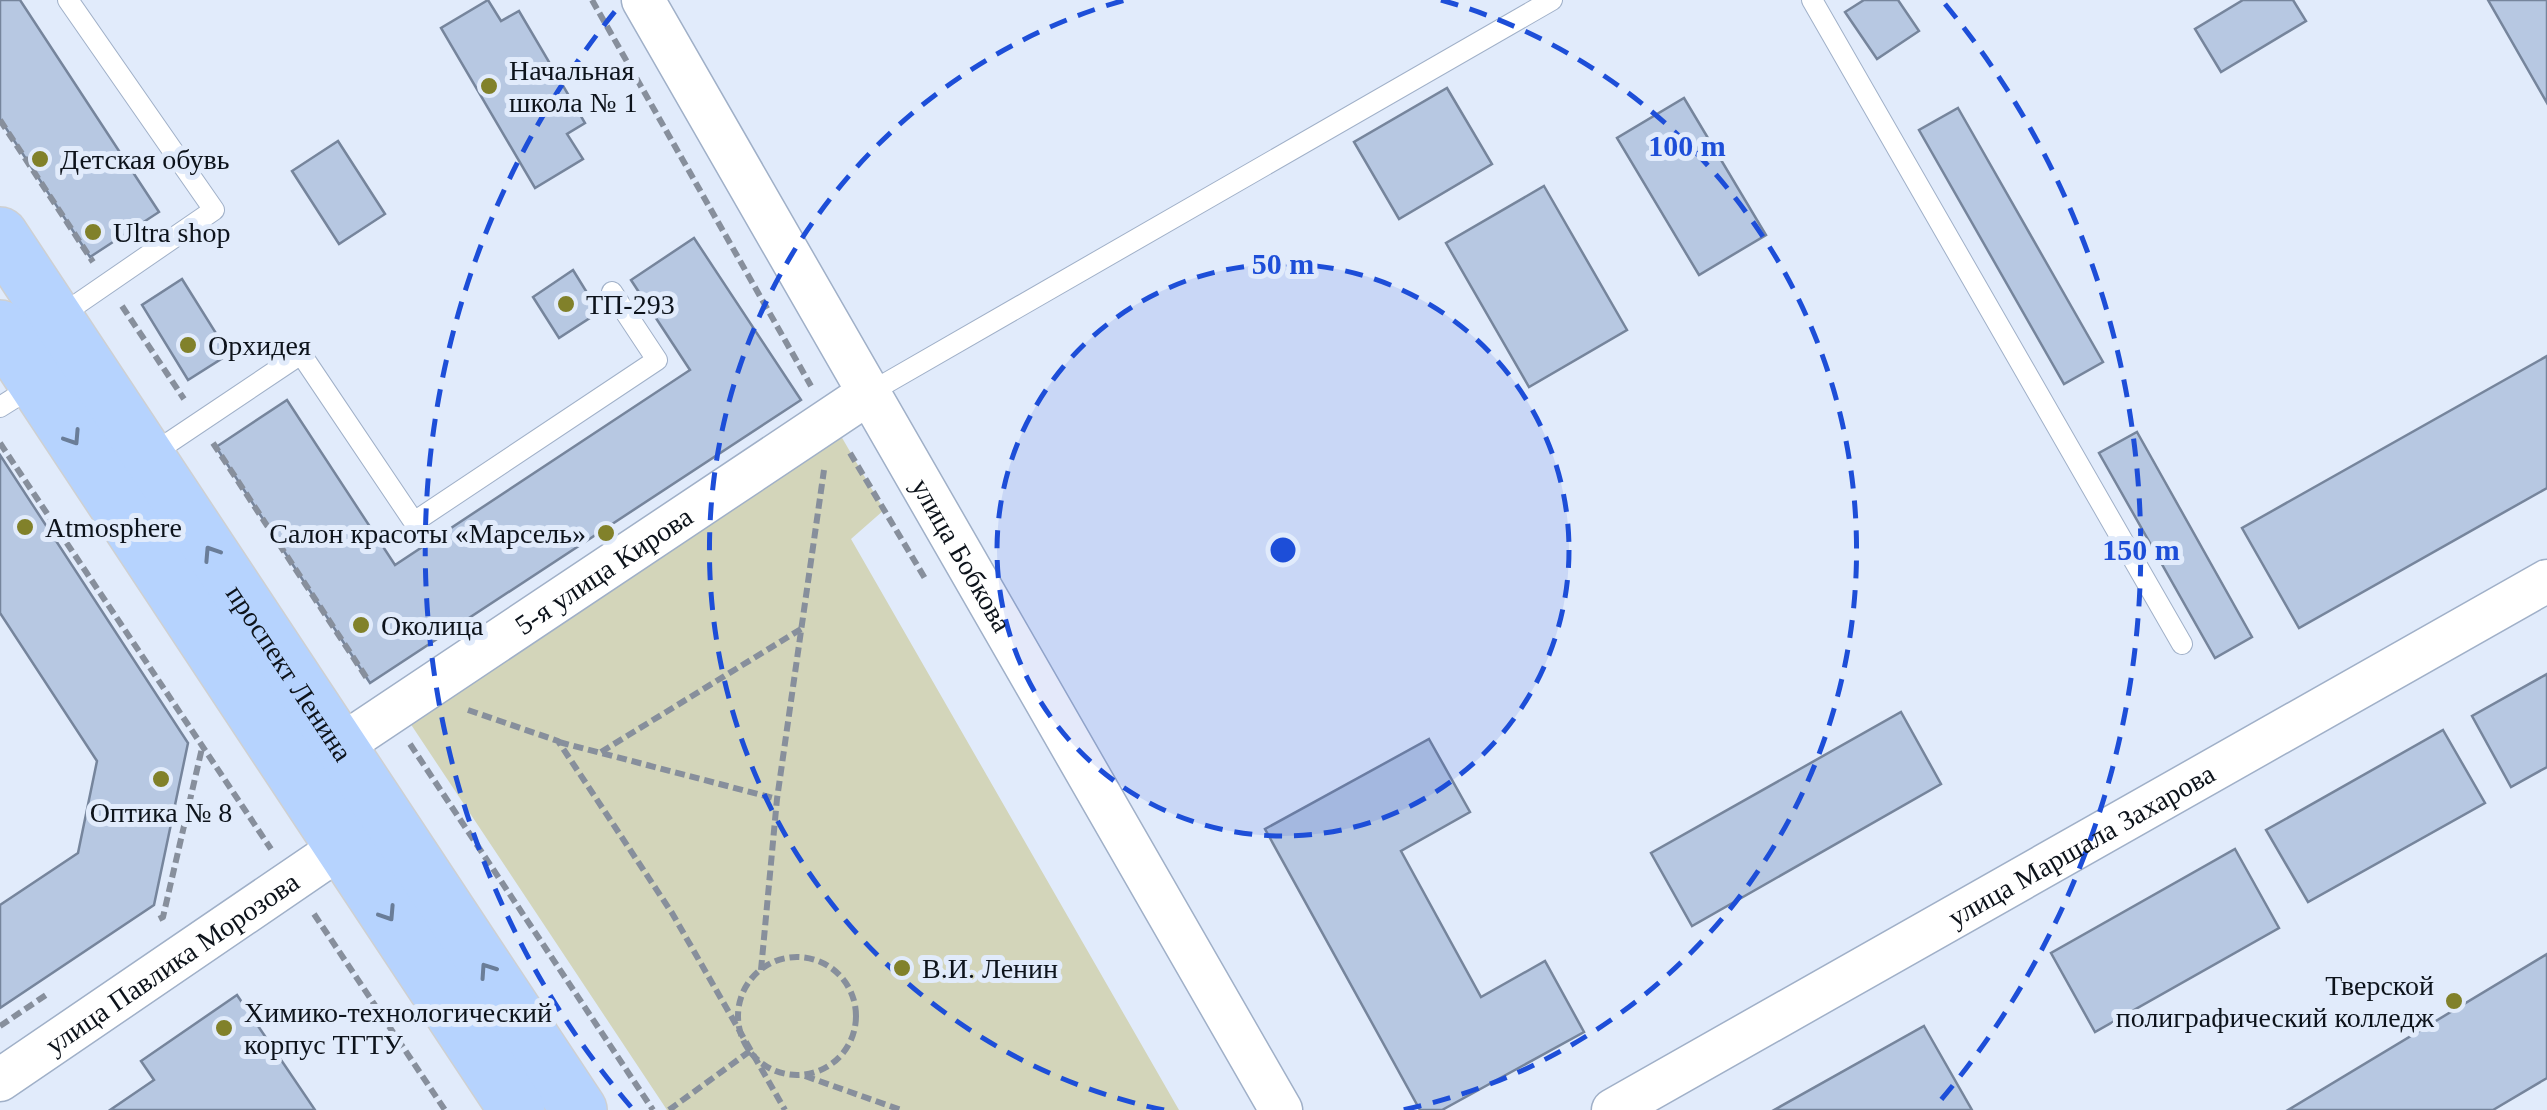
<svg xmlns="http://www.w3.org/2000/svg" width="2547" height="1110" font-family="Georgia,serif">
	<rect width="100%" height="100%" fill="#e1ebfb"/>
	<path fill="#d3d5ba" d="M841 436 884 510 851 539 1179 1110H667L408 720Z"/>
	<g fill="#b7c8e2" stroke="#76859c" stroke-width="2.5">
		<path d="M0 0H20L159 212 90 257 0 119Z"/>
		<path d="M488 0 501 21 519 11 585 123 567 134 583 159 535 188 441 28Z"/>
		<path d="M1864 0H1898L1919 31 1877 59 1845 12Z"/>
		<path d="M2243 0H2293L2306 21 2221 72 2195 29Z"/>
		<path d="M2488 0H2547V103Z"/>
		<path d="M1447 88 1492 164 1399 219 1354 142Z"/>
		<path d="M1684 98 1766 235 1699 275 1617 138Z"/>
		<path d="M1958 108 2103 362 2064 384 1919 130Z"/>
		<path d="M338 141 385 214 339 244 292 171Z"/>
		<path d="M1544 186 1627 330 1529 387 1446 243Z"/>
		<path d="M694 238 801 400 370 683 216 447 287 400 395 565 690 370 631 280Z"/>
		<path d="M573 270 599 312 559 338 533 297Z"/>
		<path d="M182 279 229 354 188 380 142 305Z"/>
		<path d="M2547 356V488L2299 628 2242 528Z"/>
		<path d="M2137 432 2252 637 2215 658 2099 453Z"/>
		<path d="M0 455 188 743 154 905 0 1008V905L78 853 97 761 0 613Z"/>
		<path d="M2547 674V767L2511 787 2472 716Z"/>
		<path d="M1901 712 1941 784 1692 926 1651 853Z"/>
		<path d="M2443 730 2485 803 2308 902 2266 830Z"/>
		<path d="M1429 739 1470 812 1401 851 1481 997 1545 961 1584 1032 1442 1110H1420L1265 829Z"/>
		<path d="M2235 849 2279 928 2095 1032 2051 953Z"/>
		<path d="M2547 954V1078L2493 1110H2288Z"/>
		<path d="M237 995 315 1110H110L154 1080 141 1061Z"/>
		<path d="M1924 1026 1972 1110H1774Z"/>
	</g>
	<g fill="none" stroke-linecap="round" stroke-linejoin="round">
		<defs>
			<g id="service">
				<path d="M1812 0 2182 644"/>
				<path d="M57 318 214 210 68 0"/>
				<path d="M869 393 1552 0"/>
				<path d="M0 407 35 385"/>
				<path d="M149 456 301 354 414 522 657 360 612 292"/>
			</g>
			<g id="minor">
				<path id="s1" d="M643 0 1281 1110"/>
				<path id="s2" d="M339 747 869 393"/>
				<path id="s3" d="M0 1080 343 846"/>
				<path id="s4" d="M1613 1110 2547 581"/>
			</g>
			<g id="primary">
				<path id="s5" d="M0 235 579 1110"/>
				<path d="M0 328 517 1110"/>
			</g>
		</defs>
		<use href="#service" stroke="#a0b0c8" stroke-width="22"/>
		<use href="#minor" stroke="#a0b0c8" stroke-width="45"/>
		<use href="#primary" stroke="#cfd0d1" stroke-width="58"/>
		<g stroke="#878f9c" stroke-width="6" stroke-dasharray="10 5" stroke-linecap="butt">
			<path d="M592 0 811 386"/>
			<path d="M0 120 93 262"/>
			<path d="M122 306 184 399"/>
			<path d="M0 443 271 849"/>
			<path d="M213 443 368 680"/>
			<path d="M850 453 926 580"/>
			<path d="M468 710 558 741 672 913 785 1110"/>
			<path d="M559 742 777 799"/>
			<path d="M410 744 653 1110"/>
			<path d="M601 752 801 629"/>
			<path d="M314 914 445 1110"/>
			<path d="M159 919 163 917 202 748"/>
			<circle cx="797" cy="1016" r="59"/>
			<path d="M761 970 777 799 824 470"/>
			<path d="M0 1026 49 993"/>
			<path d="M805 1076 901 1110"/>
			<path d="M669 1110 750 1051"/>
		</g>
		<use href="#service" stroke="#fff" stroke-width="20"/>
		<use href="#minor" stroke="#fff" stroke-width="42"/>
		<use href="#primary" stroke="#b6d3fe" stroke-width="55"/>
	</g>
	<defs><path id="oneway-chevron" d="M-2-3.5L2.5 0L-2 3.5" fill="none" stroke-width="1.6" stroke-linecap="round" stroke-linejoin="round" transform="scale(2.5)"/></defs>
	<g stroke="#6a7d98">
		<use href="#oneway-chevron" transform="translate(73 438) rotate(57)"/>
		<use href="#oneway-chevron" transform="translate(211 553) rotate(-123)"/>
		<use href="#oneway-chevron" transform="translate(388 914) rotate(57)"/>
		<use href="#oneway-chevron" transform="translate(487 970) rotate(-124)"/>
	</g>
	<circle cx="1283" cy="550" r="286" fill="#1d4ed8" fill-opacity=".12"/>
	<g fill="none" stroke="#1d4ed8" stroke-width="5" stroke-dasharray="18 12">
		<circle cx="1283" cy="550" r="286"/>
		<path d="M1164 1110A572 572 0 0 1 1125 0M1441 0A572 572 0 0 1 1402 1110"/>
		<path d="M631 1107A858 858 0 0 1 621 4M1945 4A858 858 0 0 1 1935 1107"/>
	</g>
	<g fill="#81812a" stroke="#e1ebfb" stroke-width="4">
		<circle cx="489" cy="86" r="10"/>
		<circle cx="40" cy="159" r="10"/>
		<circle cx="93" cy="232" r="10"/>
		<circle cx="566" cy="304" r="10"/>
		<circle cx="188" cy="345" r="10"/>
		<circle cx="25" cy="527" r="10"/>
		<circle cx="606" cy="533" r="10"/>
		<circle cx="361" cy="625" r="10"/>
		<circle cx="161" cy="779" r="10"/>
		<circle cx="902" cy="968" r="10"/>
		<circle cx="2454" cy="1001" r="10"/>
		<circle cx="224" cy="1028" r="10"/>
	</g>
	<g text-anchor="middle" stroke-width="10" stroke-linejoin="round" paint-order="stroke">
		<g font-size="28" fill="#0d131b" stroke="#e1ebfb" text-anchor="start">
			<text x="509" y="80">Начальная<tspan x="509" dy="32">школа № 1</tspan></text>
			<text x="60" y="169">Детская обувь</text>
			<text x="113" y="242">Ultra shop</text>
			<text x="586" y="314">ТП-293</text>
			<text x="208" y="355">Орхидея</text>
			<text x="45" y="537">Atmosphere</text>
			<text x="586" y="543" text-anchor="end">Салон красоты «Марсель»</text>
			<text x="381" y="635">Околица</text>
			<text x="161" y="822" text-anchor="middle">Оптика № 8</text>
			<text x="922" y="978">В.И. Ленин</text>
			<text x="2434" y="995" text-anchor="end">Тверской<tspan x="2434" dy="32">полиграфический колледж</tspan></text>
			<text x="244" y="1022">Химико-технологический<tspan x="244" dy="32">корпус ТГТУ</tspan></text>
		</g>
		<g font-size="28" fill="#0d131b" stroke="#e1ebfb">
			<text dy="10" stroke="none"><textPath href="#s1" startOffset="640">улица Бобкова</textPath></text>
			<text dy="10" stroke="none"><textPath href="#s2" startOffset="318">5-я улица Кирова</textPath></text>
			<text dy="10" stroke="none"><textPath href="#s5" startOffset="525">проспект Ленина</textPath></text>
			<text dy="10" stroke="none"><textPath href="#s4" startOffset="538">улица Маршала Захарова</textPath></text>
			<text dy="10" stroke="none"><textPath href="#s3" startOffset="208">улица Павлика Морозова</textPath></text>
		</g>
	</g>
	<circle cx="1283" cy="550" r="15" fill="#1d4ed8" stroke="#e1ebfb" stroke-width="5"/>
	<g font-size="30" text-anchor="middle" font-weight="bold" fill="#1d4ed8" stroke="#e1ebfb" stroke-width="10" stroke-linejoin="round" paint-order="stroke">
		<text x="1687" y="156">100 m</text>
		<text x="1283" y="274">50 m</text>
		<text x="2141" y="560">150 m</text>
	</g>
</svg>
